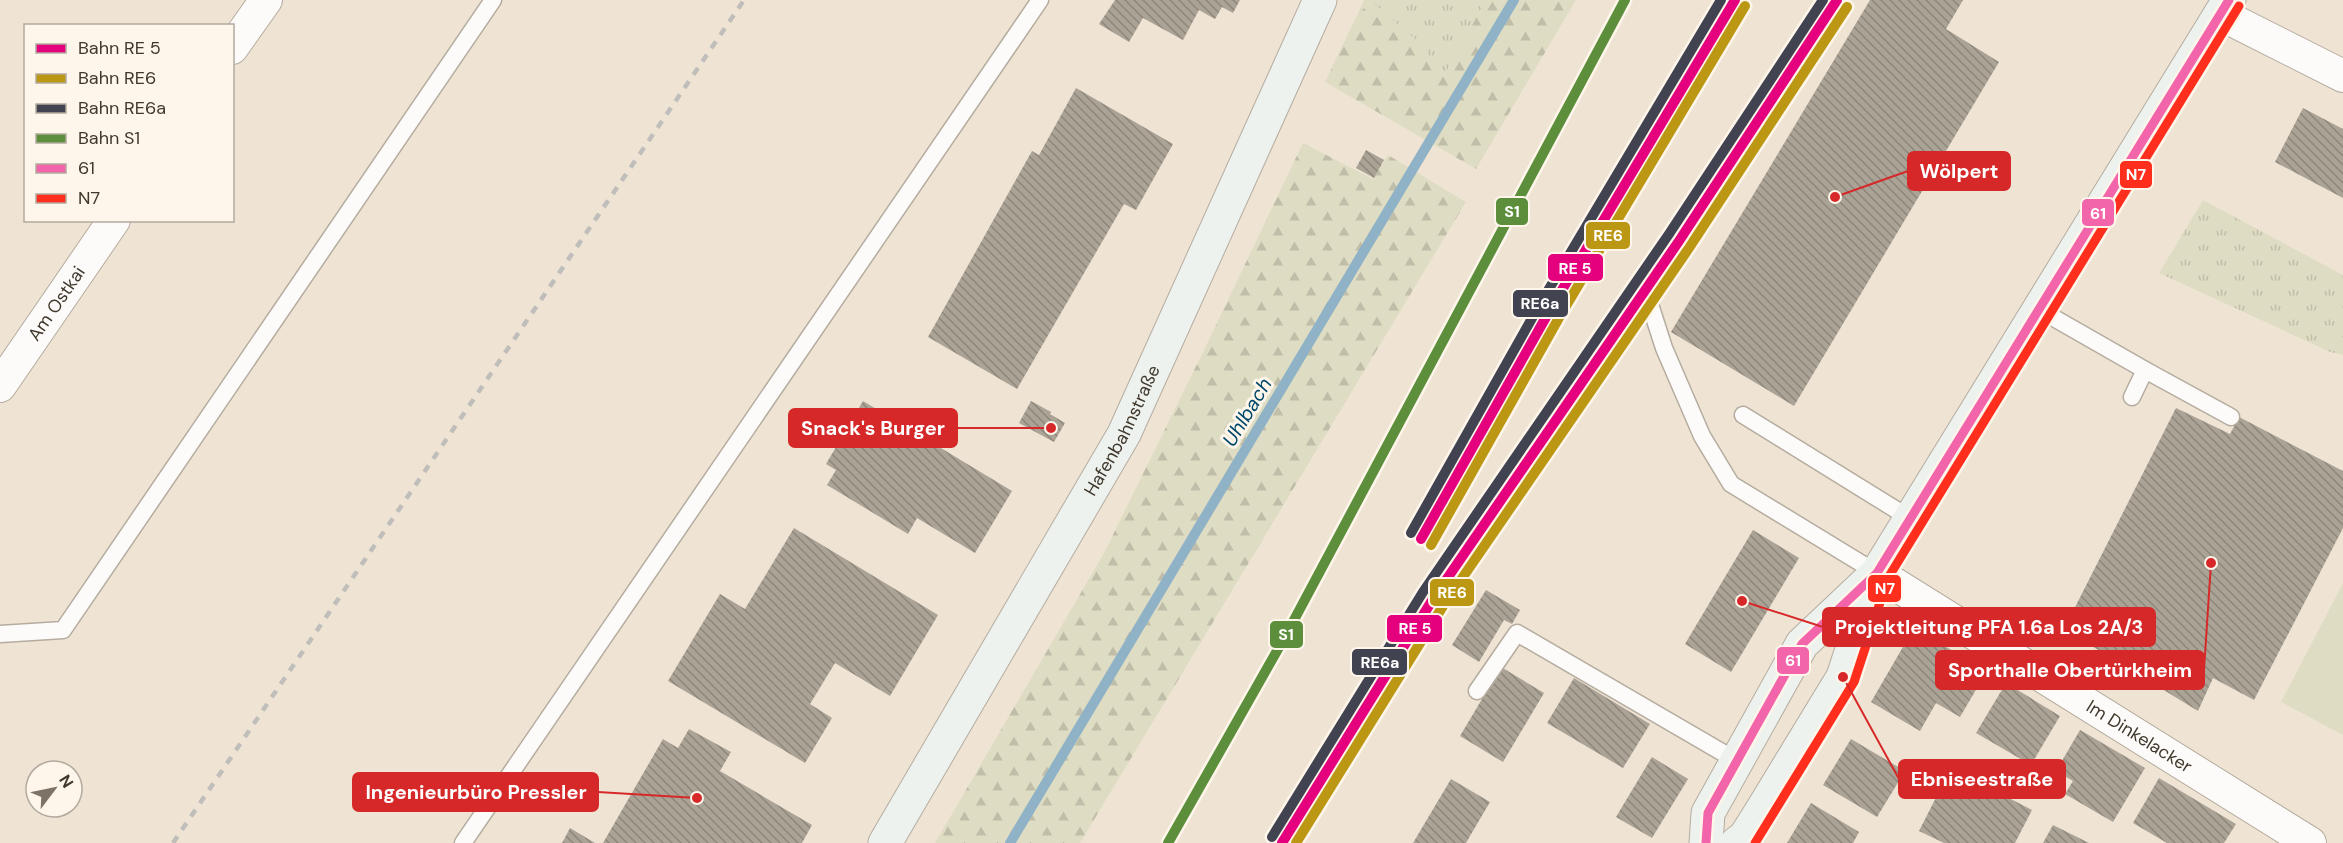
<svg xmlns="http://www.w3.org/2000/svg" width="2343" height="843" font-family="'DM Sans',sans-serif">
	<defs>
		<pattern id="grass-tufts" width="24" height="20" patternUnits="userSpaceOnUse" patternTransform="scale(1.5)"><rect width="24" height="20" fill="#deddc3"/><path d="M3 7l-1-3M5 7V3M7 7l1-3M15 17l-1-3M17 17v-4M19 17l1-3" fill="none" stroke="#c0bea8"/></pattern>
		<pattern id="forest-firs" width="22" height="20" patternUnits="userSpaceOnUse" patternTransform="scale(1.5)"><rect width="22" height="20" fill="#deddc3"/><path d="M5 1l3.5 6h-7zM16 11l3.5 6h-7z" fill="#c0bea8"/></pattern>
		<pattern id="building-back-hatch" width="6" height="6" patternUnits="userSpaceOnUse" patternTransform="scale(1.5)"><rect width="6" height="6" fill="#aba396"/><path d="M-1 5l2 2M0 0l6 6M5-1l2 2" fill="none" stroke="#8d867b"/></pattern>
	</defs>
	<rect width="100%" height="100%" fill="#efe4d4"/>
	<g fill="url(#grass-tufts)">
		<path d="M1364 0H1486L1445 74 1414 38 1358 13Z"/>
		<path d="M2203 200 2343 275V355L2330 352 2159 273Z"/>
	</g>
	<g fill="url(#forest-firs)">
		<path d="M1486 0H1576L1476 169 1325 82 1358 13 1372 2 1414 38 1445 74Z"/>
		<path d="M1303 143 1373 179 1388 155 1466 202 1080 843H935L1104 553 1203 352Z"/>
	</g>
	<path fill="#deddc3" d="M2343 583V735L2281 702Z"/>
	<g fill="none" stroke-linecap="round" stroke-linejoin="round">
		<path stroke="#90b2c7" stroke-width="10" d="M1010 843 1514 0"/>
	</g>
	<g fill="url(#building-back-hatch)">
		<path d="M1115 0H1240L1233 13 1222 7 1215 19 1199 10 1183 40 1143 18 1129 42 1099 24Z"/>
		<path d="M1870 0H1963L1946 29 1999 62 1794 406 1671 332Z"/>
		<path d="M1076 88 1173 144 1136 210 1124 204 1017 389 928 337 1032 151 1039 155Z"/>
		<path d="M2303 108 2343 129V198L2275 162Z"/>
		<path d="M1366 150 1384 160 1374 178 1356 168Z"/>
		<path d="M863 401 1012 491 975 553 917 518 908 534 827 485 836 470 826 464Z"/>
		<path d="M1031 401 1051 412 1050 414 1065 423 1054 442 1019 423Z"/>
		<path d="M2176 408 2230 434 2239 417 2343 471V528L2254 700 2213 678 2198 711 2064 629Z"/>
		<path d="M794 528 938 615 890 696 835 663 810 704 832 718 805 763 668 681 720 594 745 609Z"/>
		<path d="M1753 530 1799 558 1731 672 1685 644Z"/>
		<path d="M1486 590 1520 610 1512 624 1504 620 1479 662 1452 645Z"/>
		<path d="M1914 628 1987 671 1960 717 1936 703 1920 731 1871 702Z"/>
		<path d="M1501 667 1544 693 1503 762 1460 736Z"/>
		<path d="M1574 678 1650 724 1623 768 1547 723Z"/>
		<path d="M2006 683 2060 716 2031 765 1976 733Z"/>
		<path d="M689 729 731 752 720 771 812 825 802 843H603L663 739 678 748Z"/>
		<path d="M2080 730 2145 768 2113 822 2065 794 2073 781 2056 771Z"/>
		<path d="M1851 739 1905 771 1877 817 1823 785Z"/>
		<path d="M1652 757 1688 779 1652 838 1616 817Z"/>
		<path d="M1951 768 2032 810 2015 843H1944L1919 831Z"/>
		<path d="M2159 778 2236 824 2224 843H2167L2133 823Z"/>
		<path d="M1451 779 1490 802 1470 836 1466 843H1413Z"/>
		<path d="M1811 803 1859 832 1853 843H1787Z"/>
		<path d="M2053 825 2089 843H2043Z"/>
		<path d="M570 828 595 843H562Z"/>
	</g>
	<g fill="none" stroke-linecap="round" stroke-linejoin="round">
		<defs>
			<g id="lane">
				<path d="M1646 292 1664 348 1702 436 1731 484 1877 573"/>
				<path d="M2040 310 2145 370 2132 397"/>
				<path d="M2145 370 2231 417"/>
				<path d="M1743 415 1911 519"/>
				<path d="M0 634 63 630 493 0"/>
				<path d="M1477 691 1517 633 1737 761"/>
				<path d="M463 843 1040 0"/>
			</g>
			<g id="street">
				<path d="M2220 14 2343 76"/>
				<path d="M232 48 266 0"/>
				<path id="s1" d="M0 386 114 220"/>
				<path id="s2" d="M1877 573 2310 843"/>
			</g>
			<g id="secondary">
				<path id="s3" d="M885 843 1124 434 1320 0"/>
				<path d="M1706 843 1708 813 1802 644 1874 576"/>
				<path d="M1737 843 1745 837 1762 810 1843 677 1877 573 2229 0"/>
			</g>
		</defs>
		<use href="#lane" stroke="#b5aca0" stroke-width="19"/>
		<use href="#street" stroke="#b5aca0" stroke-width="34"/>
		<use href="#secondary" stroke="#b5aca0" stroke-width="35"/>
		<use href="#lane" stroke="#fdfbf9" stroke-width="16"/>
		<use href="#street" stroke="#fdfbf9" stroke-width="32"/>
		<use href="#secondary" stroke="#edf2ee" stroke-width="33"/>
		<path stroke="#c0beba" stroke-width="4.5" stroke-dasharray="8 8" stroke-linecap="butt" d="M173 843 744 0"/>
		<defs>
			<path id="bus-1" d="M1706 843 1708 813 1802 644 1877 573 2229 0"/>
			<path id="bus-2" d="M1755 843 1854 682 1888 578 2239 6"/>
		</defs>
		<use href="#bus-1" stroke="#fef6ea" stroke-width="14"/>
		<use href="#bus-2" stroke="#fef6ea" stroke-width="14"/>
		<use href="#bus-1" stroke="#f365aa" stroke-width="9"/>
		<use href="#bus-2" stroke="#ff2e1d" stroke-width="9"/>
		<defs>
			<g id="rail-1">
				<path d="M1421 539 1550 310 1735 0"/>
				<path d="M1282 843 1433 599 1679 241 1837 0"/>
			</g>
			<g id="rail-2">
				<path d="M1431 545 1560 316 1745 6"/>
				<path d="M1296 843 1443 606 1689 248 1847 7"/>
			</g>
			<g id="rail-3">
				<path d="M1411 533 1540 304 1721 0"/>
				<path d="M1272 837 1423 592 1669 234 1823 0"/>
			</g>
			<path id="rail-4" d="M1168 843 1286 635 1625 0"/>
		</defs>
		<use href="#rail-1" stroke="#fef6ea" stroke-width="15"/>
		<use href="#rail-2" stroke="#fef6ea" stroke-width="15"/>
		<use href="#rail-3" stroke="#fef6ea" stroke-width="15"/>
		<use href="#rail-4" stroke="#fef6ea" stroke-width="15"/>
		<use href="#rail-1" stroke="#e5007d" stroke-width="10"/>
		<use href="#rail-2" stroke="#bb9713" stroke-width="10"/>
		<use href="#rail-3" stroke="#424351" stroke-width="10"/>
		<use href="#rail-4" stroke="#5c8e3c" stroke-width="10"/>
	</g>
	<g text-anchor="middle" stroke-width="6" stroke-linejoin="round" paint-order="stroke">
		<g font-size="18" fill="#40382c" stroke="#fef6ea">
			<text dy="6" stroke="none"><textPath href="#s1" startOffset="100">Am Ostkai</textPath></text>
			<text dy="6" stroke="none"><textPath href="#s3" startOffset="476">Hafenbahnstraße</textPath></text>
			<text dy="6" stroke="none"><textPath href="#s2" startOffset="309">Im Dinkelacker</textPath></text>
		</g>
		<g font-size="20" font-style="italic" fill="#00486b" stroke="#fef6ea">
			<text transform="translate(1247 412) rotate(-59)" y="7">Uhlbach</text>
		</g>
	</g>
	<path fill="none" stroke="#d62828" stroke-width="2" d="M1835 197L1908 171M1051 428L957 428M1742 601L1823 627M2211 563L2204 670M1843 677L1899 779M697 798L598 792"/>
	<g fill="#d62828" stroke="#fef6ea" stroke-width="2">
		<circle cx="1835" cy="197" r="6"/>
		<circle cx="1051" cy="428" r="6"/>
		<circle cx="1742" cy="601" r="6"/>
		<circle cx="2211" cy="563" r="6"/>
		<circle cx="1843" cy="677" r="6"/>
		<circle cx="697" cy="798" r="6"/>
	</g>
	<g fill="#d62828" stroke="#d62828" stroke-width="2">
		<rect x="1908" y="152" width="102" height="38" rx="6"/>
		<rect x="789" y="409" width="168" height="38" rx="6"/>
		<rect x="1823" y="608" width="332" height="38" rx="6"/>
		<rect x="1936" y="651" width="268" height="38" rx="6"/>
		<rect x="1899" y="760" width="166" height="38" rx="6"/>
		<rect x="353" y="773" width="245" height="38" rx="6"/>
	</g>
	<g font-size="20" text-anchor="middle" font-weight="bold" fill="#fff">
		<text x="1959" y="178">Wölpert</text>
		<text x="873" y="435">Snack's Burger</text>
		<text x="1989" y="634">Projektleitung PFA 1.6a Los 2A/3</text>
		<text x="2070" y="677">Sporthalle Obertürkheim</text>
		<text x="1982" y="786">Ebniseestraße</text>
		<text x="476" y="799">Ingenieurbüro Pressler</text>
	</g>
	<g stroke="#fef6ea" stroke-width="2">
		<rect x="2119" y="160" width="34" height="29" rx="6" fill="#ff2e1d"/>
		<rect x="1495" y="197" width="34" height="29" rx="6" fill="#5c8e3c"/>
		<rect x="2081" y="198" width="34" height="29" rx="6" fill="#f365aa"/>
		<rect x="1585" y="221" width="46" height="29" rx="6" fill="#bb9713"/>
		<rect x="1547" y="253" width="57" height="29" rx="6" fill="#e5007d"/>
		<rect x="1512" y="289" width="57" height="29" rx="6" fill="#424351"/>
		<rect x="1867" y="574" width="35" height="29" rx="6" fill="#ff2e1d"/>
		<rect x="1429" y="578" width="46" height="29" rx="6" fill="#bb9713"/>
		<rect x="1386" y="614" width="57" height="29" rx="6" fill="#e5007d"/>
		<rect x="1269" y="620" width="35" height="29" rx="6" fill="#5c8e3c"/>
		<rect x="1776" y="646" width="34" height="29" rx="6" fill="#f365aa"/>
		<rect x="1351" y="648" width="57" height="28" rx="6" fill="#424351"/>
	</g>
	<g font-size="16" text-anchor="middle" font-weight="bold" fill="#fff">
		<text x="2136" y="180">N7</text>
		<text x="1512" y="217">S1</text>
		<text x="2098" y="219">61</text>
		<text x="1608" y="241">RE6</text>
		<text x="1575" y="274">RE 5</text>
		<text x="1540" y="309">RE6a</text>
		<text x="1885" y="594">N7</text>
		<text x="1452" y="598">RE6</text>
		<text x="1415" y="634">RE 5</text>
		<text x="1286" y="640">S1</text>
		<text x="1793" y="666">61</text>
		<text x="1380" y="668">RE6a</text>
	</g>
	<rect x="24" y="24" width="210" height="198" fill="#fef6ea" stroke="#b2aa9e" stroke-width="1.5"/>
	<rect x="36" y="44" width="30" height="9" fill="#e5007d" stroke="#b2aa9e" stroke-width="1.5"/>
	<text x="78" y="54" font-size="18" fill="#40382c">Bahn RE 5</text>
	<rect x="36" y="74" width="30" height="9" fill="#bb9713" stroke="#b2aa9e" stroke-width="1.5"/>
	<text x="78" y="84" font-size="18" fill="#40382c">Bahn RE6</text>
	<rect x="36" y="104" width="30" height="9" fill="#424351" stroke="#b2aa9e" stroke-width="1.5"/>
	<text x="78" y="114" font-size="18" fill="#40382c">Bahn RE6a</text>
	<rect x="36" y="134" width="30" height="9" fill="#5c8e3c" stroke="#b2aa9e" stroke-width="1.5"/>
	<text x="78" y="144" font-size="18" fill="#40382c">Bahn S1</text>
	<rect x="36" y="164" width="30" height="9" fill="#f365aa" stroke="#b2aa9e" stroke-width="1.5"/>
	<text x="78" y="174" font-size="18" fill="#40382c">61</text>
	<rect x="36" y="194" width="30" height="9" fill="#ff2e1d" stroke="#b2aa9e" stroke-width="1.5"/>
	<text x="78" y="204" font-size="18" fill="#40382c">N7</text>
	<g transform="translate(54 789) rotate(58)"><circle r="28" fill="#fef6ea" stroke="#b2aa9e" stroke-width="1.5"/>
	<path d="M0-4.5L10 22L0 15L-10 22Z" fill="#7d7467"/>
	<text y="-9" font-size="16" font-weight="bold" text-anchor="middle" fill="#40382c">N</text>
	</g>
</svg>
